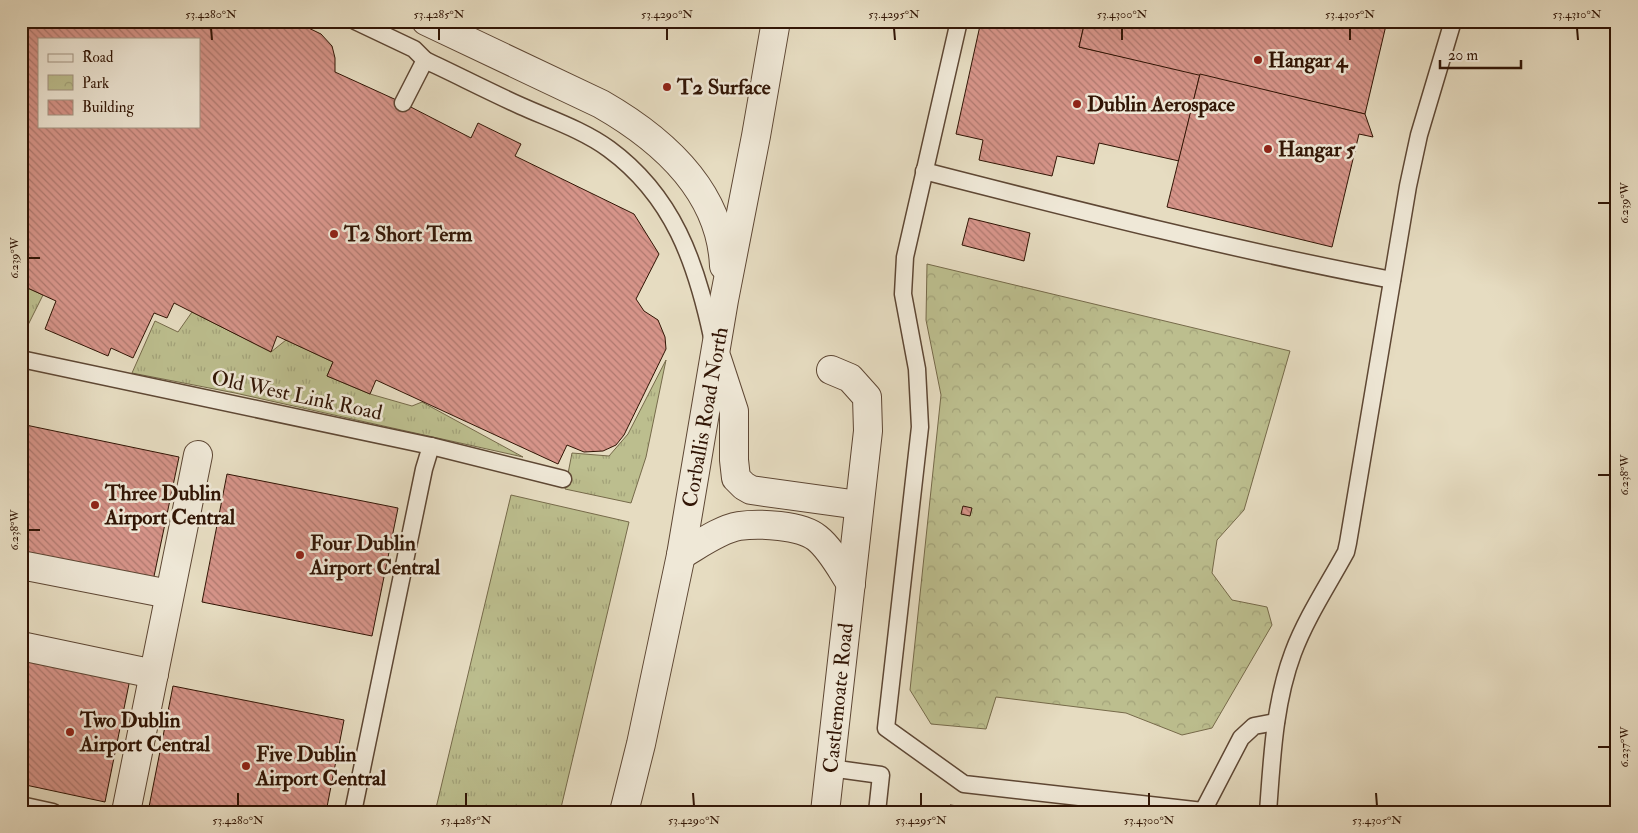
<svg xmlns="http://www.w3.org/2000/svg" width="1638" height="833" font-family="'IM FELL Double Pica',serif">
	<defs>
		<pattern id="grass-tufts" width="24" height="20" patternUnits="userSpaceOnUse" patternTransform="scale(1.25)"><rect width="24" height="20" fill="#bcbe8e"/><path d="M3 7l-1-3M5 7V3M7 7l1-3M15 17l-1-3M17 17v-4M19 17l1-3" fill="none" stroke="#a2a279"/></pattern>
		<pattern id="park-crowns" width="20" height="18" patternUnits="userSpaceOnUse" patternTransform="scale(1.25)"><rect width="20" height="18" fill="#bcbe8e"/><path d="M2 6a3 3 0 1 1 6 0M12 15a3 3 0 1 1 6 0" fill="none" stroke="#a2a279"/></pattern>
		<pattern id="building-back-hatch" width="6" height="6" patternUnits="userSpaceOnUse" patternTransform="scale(1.25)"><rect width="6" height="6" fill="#d69489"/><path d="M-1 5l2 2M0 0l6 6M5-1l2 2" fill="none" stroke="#ae786e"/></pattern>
	</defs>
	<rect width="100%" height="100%" fill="#e6dcc1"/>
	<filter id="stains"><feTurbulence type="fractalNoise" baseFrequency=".004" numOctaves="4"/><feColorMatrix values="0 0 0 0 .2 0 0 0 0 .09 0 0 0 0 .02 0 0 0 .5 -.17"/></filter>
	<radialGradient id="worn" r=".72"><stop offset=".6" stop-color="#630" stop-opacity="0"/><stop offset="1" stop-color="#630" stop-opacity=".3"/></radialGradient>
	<g fill="url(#grass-tufts)" stroke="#766a4a">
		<path d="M21 285 43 295 23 335 21 334Z"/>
		<path d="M192 312 271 352 286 340 333 362 327 376 370 394 412 406 422 402 523 457 235 393 132 373 155 321 178 332Z"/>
		<path d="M666 360 646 457 631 503 565 489 572 453 609 456 628 434Z"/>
		<path d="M511 495 629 522 560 812H437L436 808Z"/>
	</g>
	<path fill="url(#park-crowns)" stroke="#766a4a" d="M927 264 1290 351 1244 510 1217 540 1212 573 1232 600 1267 607 1272 625 1212 728 1182 735 1126 713 996 697 986 729 931 724 910 690 941 395 926 320Z"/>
	<g fill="url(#building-back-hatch)" stroke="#311505" fill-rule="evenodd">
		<path d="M21 21H294L321 34 332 46 335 58V72L403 103 471 138 478 123 521 144 515 156 634 214 659 254 636 299 644 311 658 320 665 337 666 349 624 435 616 445 603 451 584 452 567 445 558 464 376 380 370 394 327 376 333 362 277 336 271 352 174 303 167 318 154 313 133 358 111 348 108 356 45 329 56 301 21 285ZM39 39H199V126H39Z"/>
		<path d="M981 21H1085L1079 47 1200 74 1179 161 1099 143 1094 164 1057 156 1052 176 979 160 983 140 956 134Z"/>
		<path d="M1085 21H1387L1365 114 1079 47Z"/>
		<path d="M1200 74 1365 114 1373 137 1359 134 1332 247 1167 207Z"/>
		<path d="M969 218 1030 233 1024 261 962 245Z"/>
		<path d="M21 424 179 457 153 581 21 554Z"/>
		<path d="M227 474 398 508 372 636 202 602Z"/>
		<path d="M963 506 972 508 970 516 961 514Z"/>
		<path d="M21 656 130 679 105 802 21 784Z"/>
		<path d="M173 686 344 720 326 812H148Z"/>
		<path d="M950 805 1006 812H949Z"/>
	</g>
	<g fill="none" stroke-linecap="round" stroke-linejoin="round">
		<defs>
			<g id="lane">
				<path d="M355 21 414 49 425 60"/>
				<path d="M959 21 905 257 903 294 917 369 920 427 886 728 964 784 1203 811 1241 738 1254 726 1276 722"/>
				<path d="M403 103 425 60C457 75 488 91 521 106 550 119 583 130 609 149 673 196 696 262 712 337"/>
				<path d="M924 171C1080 211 1235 250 1392 280"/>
				<path d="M21 359 431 446 563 479"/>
				<path d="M830 768 881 775 877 812"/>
				<path d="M21 805 53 812"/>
				<path d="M353 812 424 469 431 446"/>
				<path d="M1268 812C1272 759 1274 704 1293 653 1306 618 1328 585 1346 552L1348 543 1408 186 1419 135 1453 21"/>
			</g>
			<g id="street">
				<path d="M426 21 601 104C662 139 721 191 724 266"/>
				<path d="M717 359 734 411V460L736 478 744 486 751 490 859 505"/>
				<path d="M681 555C697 546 720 529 739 526 759 523 801 525 817 538 831 549 841 569 851 584"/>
				<path d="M21 565 169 594"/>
				<path d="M21 646 154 674"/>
				<path d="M126 812 198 455"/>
				<path d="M624 812 641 744 681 555 724 300 756 136 776 21"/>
				<path d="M825 812 868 431 867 397 850 378 831 370"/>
			</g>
		</defs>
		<use href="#lane" stroke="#5e4734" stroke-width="19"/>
		<use href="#street" stroke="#5e4734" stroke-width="30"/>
		<use href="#lane" stroke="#efe8d7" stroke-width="16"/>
		<use href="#street" stroke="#efe8d7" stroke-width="28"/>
	</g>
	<path fill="none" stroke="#311505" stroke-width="2" d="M211 28 212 40M439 28V40M667 28V40M894 28 895 40M1122 28V40M1350 28V40M1577 28 1578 40M1598 203H1610M28 258H40M1598 475H1610M28 530H40M1598 747H1610M238 793V806M466 793V806M693 793 694 806M921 793V806M1149 793V806M1376 793 1377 806"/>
	<g fill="#8f2418" stroke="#efe8d7" stroke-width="2">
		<circle cx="1258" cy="60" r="5"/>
		<circle cx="667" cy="87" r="5"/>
		<circle cx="1077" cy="104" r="5"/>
		<circle cx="1268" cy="149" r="5"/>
		<circle cx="334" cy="234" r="5"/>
		<circle cx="95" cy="505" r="5"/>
		<circle cx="300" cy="555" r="5"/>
		<circle cx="70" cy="732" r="5"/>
		<circle cx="246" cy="766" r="5"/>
	</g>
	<g text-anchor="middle" stroke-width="5" stroke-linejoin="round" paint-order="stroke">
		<g font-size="21" font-weight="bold" fill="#311505" stroke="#efe8d7" text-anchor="start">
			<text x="1268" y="67">Hangar 4</text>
			<text x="677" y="94">T2 Surface</text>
			<text x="1087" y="111">Dublin Aerospace</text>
			<text x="1278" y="156">Hangar 5</text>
			<text x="344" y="241">T2 Short Term</text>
			<text x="105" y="500">Three Dublin<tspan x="105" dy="24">Airport Central</tspan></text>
			<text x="310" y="550">Four Dublin<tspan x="310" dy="24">Airport Central</tspan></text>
			<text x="80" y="727">Two Dublin<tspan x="80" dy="24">Airport Central</tspan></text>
			<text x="256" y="761">Five Dublin<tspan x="256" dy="24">Airport Central</tspan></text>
		</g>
		<g font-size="21" fill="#311505" stroke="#efe8d7">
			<text transform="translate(297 395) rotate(12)" y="7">Old West Link Road</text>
			<text transform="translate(705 417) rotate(-80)" y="7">Corballis Road North</text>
			<text transform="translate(838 698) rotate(-84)" y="7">Castlemoate Road</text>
		</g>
	</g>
	<rect width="1638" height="833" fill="none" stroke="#e6dcc1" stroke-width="55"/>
	<rect x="38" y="38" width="162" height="90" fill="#efe8d7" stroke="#a39483"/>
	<rect x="48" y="54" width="25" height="8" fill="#efe8d7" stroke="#a39483"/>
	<text x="82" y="62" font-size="15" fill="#311505">Road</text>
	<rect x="48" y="75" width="25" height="15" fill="url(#park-crowns)" stroke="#a39483"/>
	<text x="82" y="88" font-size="15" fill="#311505">Park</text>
	<rect x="48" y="100" width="25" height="15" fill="url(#building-back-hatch)" stroke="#a39483"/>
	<text x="82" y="112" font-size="15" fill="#311505">Building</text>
	<path d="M1440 60v8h81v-8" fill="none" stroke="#311505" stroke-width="2.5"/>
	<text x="1448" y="60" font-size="15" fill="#311505" stroke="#efe8d7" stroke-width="4" paint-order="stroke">20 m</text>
	<rect x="28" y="28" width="1582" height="778" fill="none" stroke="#311505" stroke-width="2"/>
	<g font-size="12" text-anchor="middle" fill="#311505">
		<text x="211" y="18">53.4280°N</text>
		<text x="439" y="18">53.4285°N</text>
		<text x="667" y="18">53.4290°N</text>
		<text x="894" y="18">53.4295°N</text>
		<text x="1122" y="18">53.4300°N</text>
		<text x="1350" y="18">53.4305°N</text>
		<text x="1577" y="18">53.4310°N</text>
		<text transform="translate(1624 203) rotate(-90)" y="4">6.239°W</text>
		<text transform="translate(14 258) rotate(-90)" y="4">6.239°W</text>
		<text transform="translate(1624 475) rotate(-90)" y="4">6.238°W</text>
		<text transform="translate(14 530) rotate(-90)" y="4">6.238°W</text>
		<text transform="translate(1624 747) rotate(-90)" y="4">6.237°W</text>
		<text x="238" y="824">53.4280°N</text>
		<text x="466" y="824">53.4285°N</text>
		<text x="694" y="824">53.4290°N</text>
		<text x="921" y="824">53.4295°N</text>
		<text x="1149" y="824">53.4300°N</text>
		<text x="1377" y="824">53.4305°N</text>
	</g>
	<rect width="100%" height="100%" filter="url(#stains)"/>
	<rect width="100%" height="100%" fill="url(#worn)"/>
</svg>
